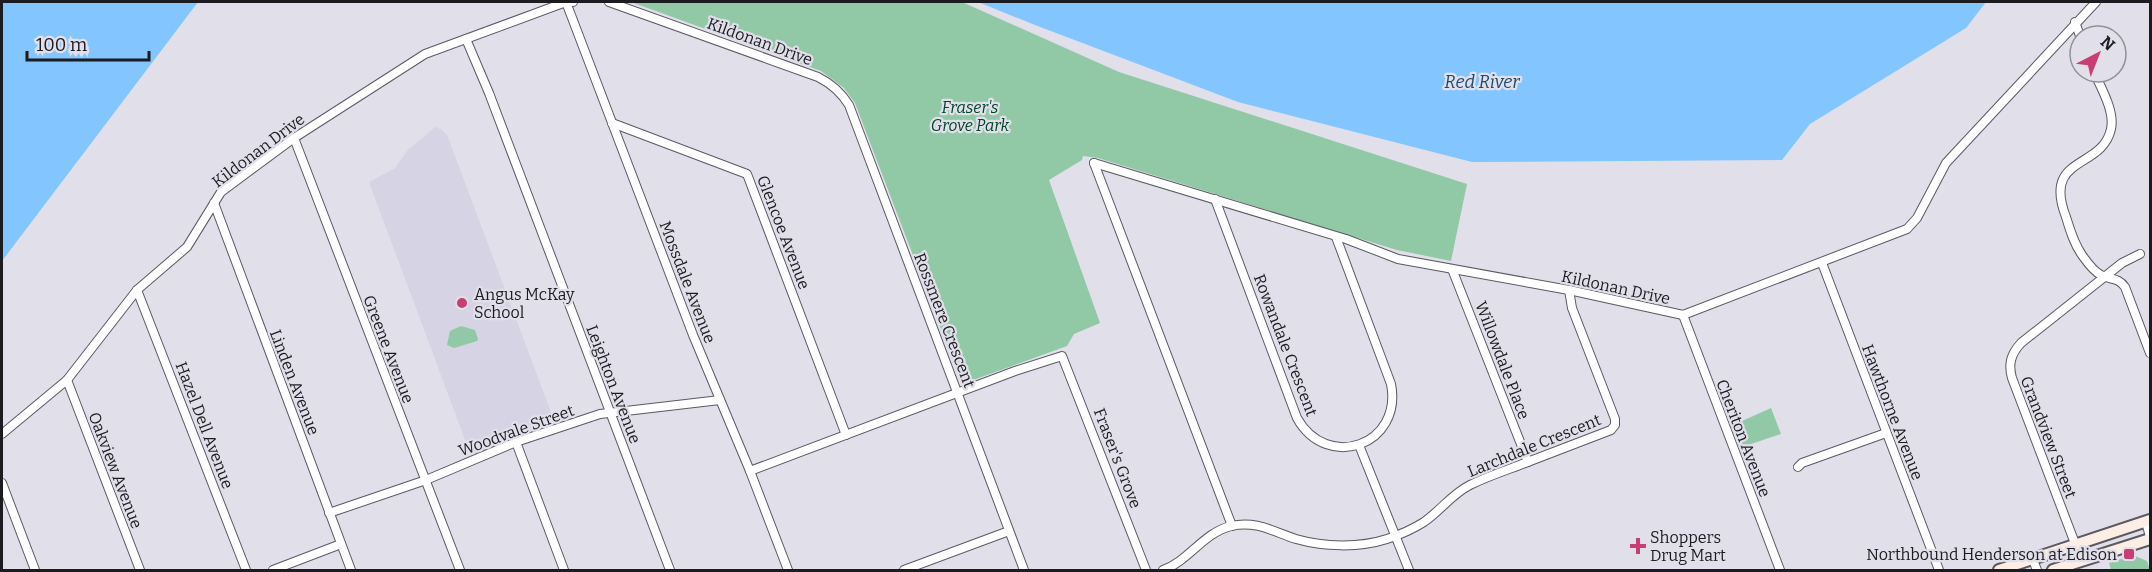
<svg xmlns="http://www.w3.org/2000/svg" width="2152" height="572" font-family="Bitter,serif">
	<rect width="100%" height="100%" fill="#e1dfea"/>
	<path fill="#d6d3e5" d="M435 127 441 129 447 135 555 423 471 456 369 182 395 168 408 150Z"/>
	<g fill="#91c9a6">
		<path d="M631 2H962L1119 72 1467 184 1451 261 1397 250 1098 158 1083 156 1082 160 1049 180 1100 323 1074 334 1067 346 962 384 855 103 844 88 821 71Z"/>
		<path d="M461 326 475 330 478 339 477 341 454 348 447 345 450 331Z"/>
		<path d="M1771 408 1781 434 1739 448 1731 426Z"/>
		<path d="M2133 555 2147 561 2150 570H2111L2109 563Z"/>
	</g>
	<g fill="#82c5ff">
		<path d="M2 2H198L2 261Z"/>
		<path d="M978 2 1575 3 1986 2 1966 28 1810 124 1782 160 1472 162 1238 102 1035 25Z"/>
	</g>
	<g fill="none" stroke-linecap="round" stroke-linejoin="round">
		<defs>
			<g id="street">
				<path d="M566 2 693 335 750 471 788 570"/>
				<path d="M609 2 818 77C832 84 841 92 849 105L1024 570"/>
				<path d="M2075 22 2080 36"/>
				<path d="M466 39 489 93 670 570"/>
				<path d="M2094 72C2101 88 2115 111 2111 129 2102 170 2042 155 2066 217 2070 230 2074 244 2082 255 2087 262 2093 271 2101 275 2110 280 2118 277 2125 287L2150 353"/>
				<path d="M612 123 747 174 846 435"/>
				<path d="M294 138 460 570"/>
				<path d="M1094 163 1346 239 1398 259 1569 290 1683 315 1907 229 1917 218 1946 163 2096 2"/>
				<path d="M1094 163 1232 526"/>
				<path d="M1215 199 1297 418C1327 472 1403 445 1391 384L1336 237"/>
				<path d="M214 203 351 570"/>
				<path d="M1822 263 1939 570"/>
				<path d="M1452 269 1528 462"/>
				<path d="M137 290 246 570"/>
				<path d="M1683 315 1780 570"/>
				<path d="M67 380 140 570"/>
				<path d="M2 434 67 380 137 290 187 247 221 192 294 138 425 54 566 2H573"/>
				<path d="M516 442 564 570"/>
				<path d="M1359 445 1409 570"/>
				<path d="M1798 467 1802 463 1886 433"/>
				<path d="M750 471 1015 371 1062 356 1146 570"/>
				<path d="M2 483 35 570"/>
				<path d="M329 513 426 480 516 442 600 414 720 400"/>
				<path d="M2146 522 2150 537"/>
				<path d="M2076 546 2012 378C2008 364 2011 354 2021 343L2122 263 2140 254"/>
				<path d="M2033 560 2037 570"/>
				<path d="M273 570 341 544"/>
				<path d="M904 570 1009 531"/>
				<path d="M1163 570C1189 561 1203 533 1231 526 1256 520 1274 532 1296 539 1324 547 1359 548 1387 539 1399 535 1413 529 1424 522 1441 510 1452 494 1470 485 1488 476 1507 470 1525 463 1554 452 1582 441 1611 430L1615 425V419L1572 308 1569 290"/>
			</g>
			<g id="secondary">
				<path d="M1999 570 2150 520"/>
				<path d="M2053 570 2150 539"/>
			</g>
		</defs>
		<use href="#street" stroke="#5b5962" stroke-width="10"/>
		<use href="#secondary" stroke="#5b5962" stroke-width="14"/>
		<use href="#street" stroke="#fff" stroke-width="8"/>
		<use href="#secondary" stroke="#fdeee5" stroke-width="10"/>
	</g>
	<g fill="#c83d73" stroke="#e1dfea" stroke-width="2">
		<circle cx="462" cy="303" r="6"/>
		<path d="M1635 537h6v6h6v6h-6v6h-6v-6h-6v-6h6z"/>
		<rect x="2123" y="548" width="12" height="12" rx="3"/>
	</g>
	<g text-anchor="middle" stroke-width="4.5" stroke-linejoin="round" paint-order="stroke">
		<g font-size="16" fill="#1c1b1f" stroke="#e1dfea">
			<text transform="translate(760 41) rotate(20)" y="6">Kildonan Drive</text>
			<text transform="translate(258 150) rotate(-37)" y="6">Kildonan Drive</text>
			<text transform="translate(784 232) rotate(69)" y="6">Glencoe Avenue</text>
			<text transform="translate(688 282) rotate(69)" y="6">Mossdale Avenue</text>
			<text transform="translate(1616 287) rotate(12)" y="6">Kildonan Drive</text>
			<text transform="translate(945 320) rotate(69)" y="6">Rossmere Crescent</text>
			<text transform="translate(1286 345) rotate(69)" y="6">Rowandale Crescent</text>
			<text transform="translate(389 349) rotate(69)" y="6">Greene Avenue</text>
			<text transform="translate(1503 360) rotate(69)" y="6">Willowdale Place</text>
			<text transform="translate(295 382) rotate(69)" y="6">Linden Avenue</text>
			<text transform="translate(614 384) rotate(69)" y="6">Leighton Avenue</text>
			<text transform="translate(1893 412) rotate(69)" y="6">Hawthorne Avenue</text>
			<text transform="translate(205 425) rotate(69)" y="6">Hazel Dell Avenue</text>
			<text transform="translate(516 430) rotate(-20)" y="6">Woodvale Street</text>
			<text transform="translate(2049 437) rotate(69)" y="6">Grandview Street</text>
			<text transform="translate(1744 438) rotate(69)" y="6">Cheriton Avenue</text>
			<text transform="translate(1534 445) rotate(-22)" y="6">Larchdale Crescent</text>
			<text transform="translate(1118 458) rotate(69)" y="6">Fraser's Grove</text>
			<text transform="translate(116 470) rotate(69)" y="6">Oakview Avenue</text>
		</g>
		<g font-size="16" font-style="italic" fill="#004526" stroke="#e1dfea">
			<text x="970" y="113">Fraser's<tspan x="970" dy="18">Grove Park</tspan></text>
		</g>
		<g font-size="16" fill="#1c1b1f" stroke="#e1dfea" text-anchor="start">
			<text x="474" y="300">Angus McKay<tspan x="474" dy="18">School</tspan></text>
			<text x="1650" y="543">Shoppers<tspan x="1650" dy="18">Drug Mart</tspan></text>
			<text x="2117" y="560" text-anchor="end">Northbound Henderson at Edison</text>
		</g>
		<g font-size="18" font-style="italic" fill="#194a70" stroke="#e1dfea">
			<text x="1482" y="88">Red River</text>
		</g>
	</g>
	<rect width="2152" height="572" fill="none" stroke="#1c1b1f" stroke-width="6"/>
	<g transform="translate(2098 54) rotate(42)"><circle r="28" fill="#e1dfea" stroke="#929199" stroke-width="1.5"/>
	<path d="M0-4.5L10 22L0 15L-10 22Z" fill="#c83d73"/>
	<text y="-9" font-size="16" font-weight="bold" text-anchor="middle" fill="#1c1b1f">N</text>
	</g>
	<path d="M27 51v9h122v-9" fill="none" stroke="#1c1b1f" stroke-width="3"/>
	<text x="36" y="51" font-size="18" fill="#1c1b1f" stroke="#e1dfea" stroke-width="4.5" paint-order="stroke">100 m</text>
</svg>
